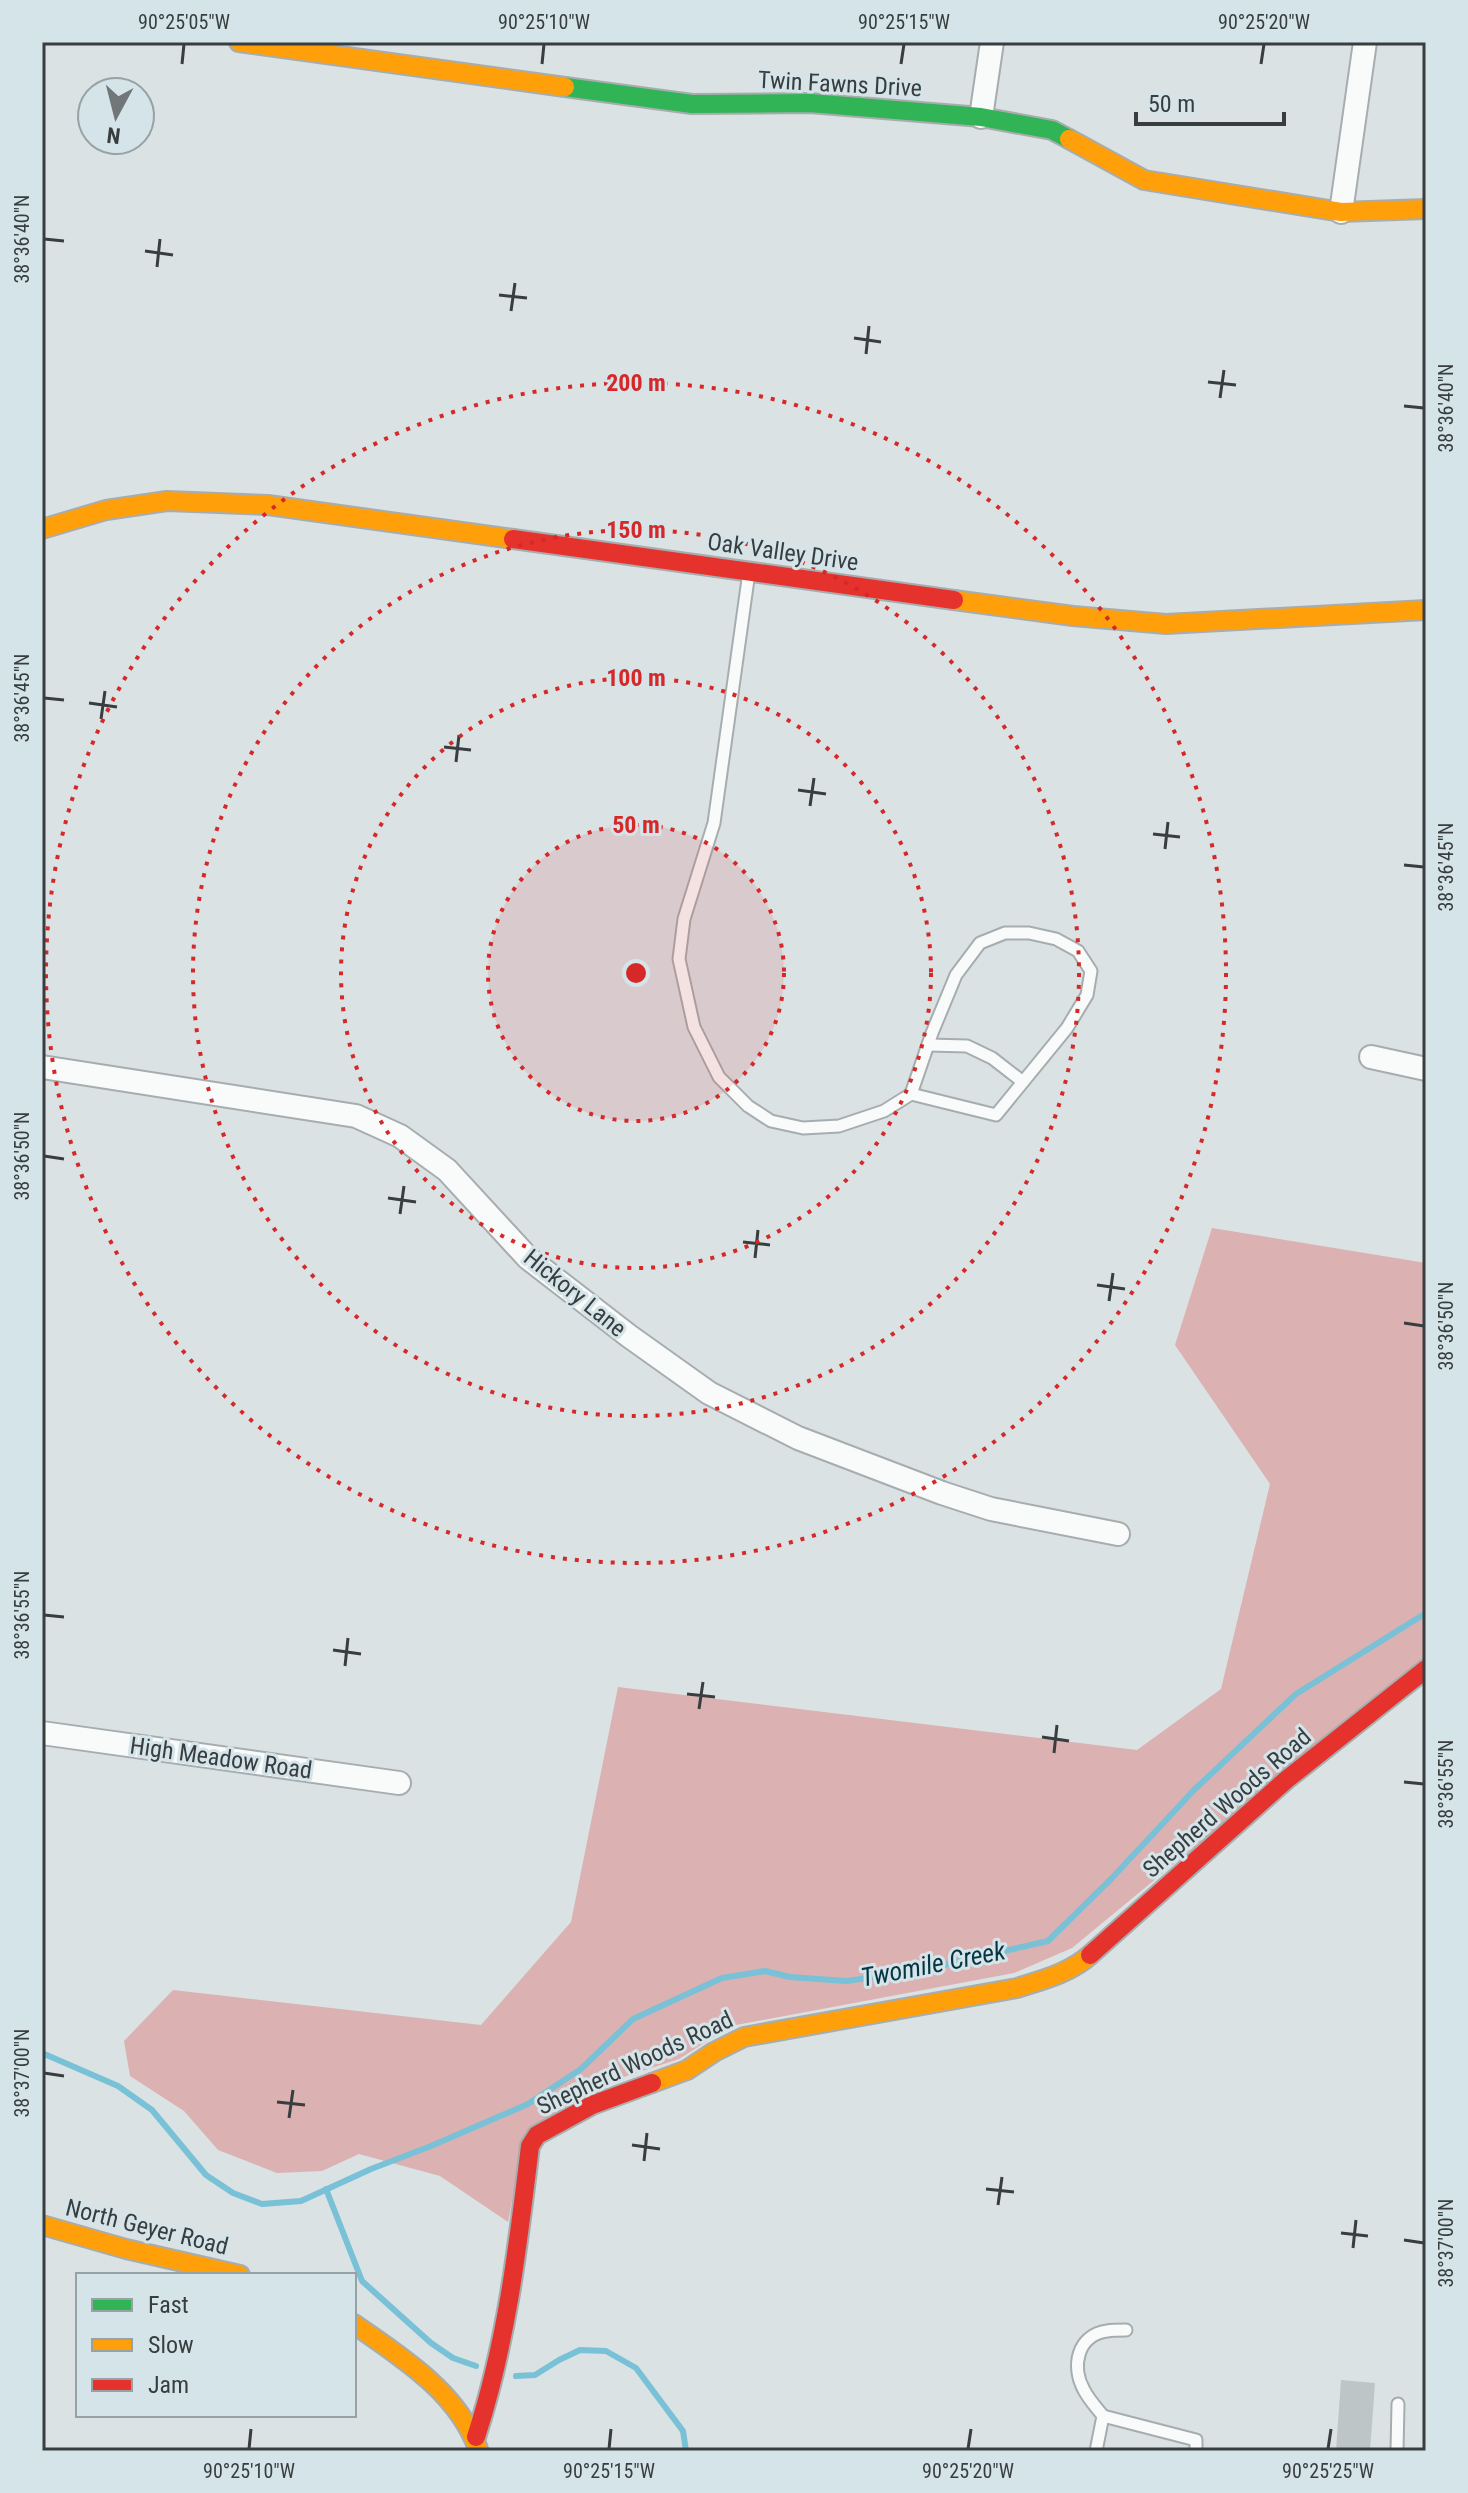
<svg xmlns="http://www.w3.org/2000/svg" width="1468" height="2493" font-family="'Roboto Condensed',sans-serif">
	<rect width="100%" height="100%" fill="#dae2e4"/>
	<path fill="#dcb1b1" d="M1212 1228 1426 1263V1656L1072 1948 1014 1973 731 2026 679 2059 584 2090 522 2148 508 2222 440 2176 359 2154 322 2171 277 2173 218 2150 184 2111 130 2076 124 2041 173 1990 481 2025 571 1922 618 1687 1137 1750 1221 1689 1270 1484 1175 1345Z"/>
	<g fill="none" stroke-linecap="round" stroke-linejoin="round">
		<g stroke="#78c1d7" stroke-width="6">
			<path d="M42 2053 118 2086 152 2110 206 2175 233 2193 262 2204 301 2201 371 2169 431 2146 528 2104 581 2069 633 2019 722 1978 765 1971 790 1977 846 1981 912 1972 1048 1941 1112 1878 1194 1790 1296 1694 1426 1613"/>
			<path d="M326 2189 362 2281 431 2343 453 2358 476 2366"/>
			<path d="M516 2376 535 2375 559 2360 580 2350 606 2351 636 2368 683 2431 686 2451"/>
		</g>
	</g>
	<path fill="#bec5c7" d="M1341 2380 1375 2383 1370 2451H1336Z"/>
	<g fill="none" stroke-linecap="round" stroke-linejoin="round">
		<defs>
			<g id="lane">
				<path d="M749 572 714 823 684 919 679 959 694 1027 719 1077 748 1106 771 1121 803 1128 839 1126 884 1111 911 1094 932 1033 956 975 980 943 1005 933H1029L1056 939 1078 951 1091 971 1087 995 1067 1028 996 1115 911 1094"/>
				<path d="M928 1045 967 1046 992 1058 1023 1082"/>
				<path d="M1103 2416C1097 2408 1089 2400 1084 2390 1071 2367 1077 2335 1107 2331 1113 2330 1120 2330 1126 2330"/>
				<path d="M1096 2451 1103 2416 1196 2440V2451"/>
				<path d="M1397 2451 1398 2404"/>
			</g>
			<g id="street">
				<path d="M981 117 992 42"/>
				<path d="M1341 212 1365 42"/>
				<path d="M1371 1057 1426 1069"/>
				<path d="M42 1067 356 1116 400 1136 447 1170 528 1258 629 1336 709 1393 798 1438 942 1493 991 1509 1118 1534"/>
				<path d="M42 1733 399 1783"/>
			</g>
			<path id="fast" d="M565 87 692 104 810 103 981 117 1052 130 1069 139"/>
			<g id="slow">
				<path d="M239 42 565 87"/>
				<path d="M1069 139 1144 180 1341 212 1426 209"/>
				<path d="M42 529 106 510 167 501 268 505 513 539"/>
				<path d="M954 600 1073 616 1166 624 1426 610"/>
				<path d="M652 2083 687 2070 714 2052 744 2037 1017 1988C1042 1980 1070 1973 1090 1955"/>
				<path d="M42 2225 126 2249 240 2275"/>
				<path d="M354 2324C401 2357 458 2392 478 2449"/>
			</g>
			<g id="jam">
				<path d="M513 539 954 600"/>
				<path d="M1090 1955 1286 1780 1426 1669"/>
				<path d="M476 2437C507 2342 518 2245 530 2146L537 2135 592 2105 652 2083"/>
			</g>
		</defs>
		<use href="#lane" stroke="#a7adaf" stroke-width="15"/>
		<use href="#street" stroke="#a7adaf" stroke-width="26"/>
		<use href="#fast" stroke="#a7adaf" stroke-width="22"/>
		<use href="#slow" stroke="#a7adaf" stroke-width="22"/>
		<use href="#jam" stroke="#a7adaf" stroke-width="22"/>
		<use href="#lane" stroke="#f9fbfb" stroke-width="11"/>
		<use href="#street" stroke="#f9fbfb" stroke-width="22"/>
		<use href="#fast" stroke="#30b455" stroke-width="18"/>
		<use href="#slow" stroke="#ff9f0a" stroke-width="18"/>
		<use href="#jam" stroke="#e5322d" stroke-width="18"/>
	</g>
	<path fill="none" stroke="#383e40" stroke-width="3" d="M182 64 184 44M542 64 544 44M901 64 904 44M1261 64 1264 44M44 239 64 241M145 251 173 255M157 267 160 239M499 295 527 298M511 311 515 283M854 338 881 342M866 354 869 326M1208 382 1236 385M1220 398 1224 370M1404 406 1424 408M44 698 64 700M89 703 117 707M101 719 105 691M444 747 471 750M456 762 459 735M798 790 826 794M810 806 814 778M1153 834 1180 837M1165 849 1168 822M1404 865 1424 867M44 1156 64 1159M388 1198 416 1202M400 1214 404 1186M743 1242 770 1245M755 1258 758 1230M1097 1285 1125 1289M1109 1301 1113 1273M1404 1323 1424 1326M44 1615 64 1617M333 1650 361 1654M345 1666 348 1638M687 1694 715 1697M699 1709 703 1682M1042 1737 1069 1741M1054 1753 1057 1725M1404 1782 1424 1784M44 2073 64 2076M277 2102 305 2105M289 2118 293 2090M632 2145 660 2149M644 2161 647 2133M986 2189 1014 2192M998 2205 1002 2177M1341 2233 1368 2236M1404 2240 1424 2243M1353 2248 1356 2220M249 2449 251 2429M609 2449 611 2429M968 2449 971 2429M1328 2449 1331 2429"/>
	<circle cx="636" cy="973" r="148" fill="#d62828" fill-opacity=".12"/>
	<g fill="none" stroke="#d62828" stroke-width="4" stroke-dasharray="4 8">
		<circle cx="636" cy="973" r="148"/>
		<circle cx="636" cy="973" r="295"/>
		<circle cx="636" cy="973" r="443"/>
		<circle cx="636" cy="973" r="590"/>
	</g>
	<g text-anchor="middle" stroke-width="6" stroke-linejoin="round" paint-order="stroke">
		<g font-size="24" fill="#383e40" stroke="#d5e4e9">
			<text transform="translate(840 84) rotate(3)" y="8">Twin Fawns Drive</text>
			<text transform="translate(783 552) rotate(8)" y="8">Oak Valley Drive</text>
			<text transform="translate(575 1293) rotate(39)" y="8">Hickory Lane</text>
			<text transform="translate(221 1758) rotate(8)" y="8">High Meadow Road</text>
			<text transform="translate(1227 1803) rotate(-41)" y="8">Shepherd Woods Road</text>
			<text transform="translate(635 2063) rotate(-25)" y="8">Shepherd Woods Road</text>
			<text transform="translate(147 2227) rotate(14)" y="8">North Geyer Road</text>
		</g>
		<g font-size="26" font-style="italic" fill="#053542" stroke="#d5e4e9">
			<text transform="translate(933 1964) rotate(-11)" y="9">Twomile Creek</text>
		</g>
	</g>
	<circle cx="636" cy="973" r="12" fill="#d62828" stroke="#d5e4e9" stroke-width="4"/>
	<g font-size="24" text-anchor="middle" font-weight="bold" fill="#d62828" stroke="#d5e4e9" stroke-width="6" stroke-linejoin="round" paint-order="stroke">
		<text x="636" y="391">200 m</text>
		<text x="636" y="538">150 m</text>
		<text x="636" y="686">100 m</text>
		<text x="636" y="833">50 m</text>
	</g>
	<rect width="1468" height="2493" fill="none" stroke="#d5e4e9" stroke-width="88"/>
	<rect x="76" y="2273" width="280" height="144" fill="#d5e4e9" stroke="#96a2a5" stroke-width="2"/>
	<rect x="92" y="2299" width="40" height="12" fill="#30b455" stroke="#96a2a5" stroke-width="2"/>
	<text x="148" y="2313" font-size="24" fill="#383e40">Fast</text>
	<rect x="92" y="2339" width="40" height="12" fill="#ff9f0a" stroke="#96a2a5" stroke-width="2"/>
	<text x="148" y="2353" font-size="24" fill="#383e40">Slow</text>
	<rect x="92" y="2379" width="40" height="12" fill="#e5322d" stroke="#96a2a5" stroke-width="2"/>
	<text x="148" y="2393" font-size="24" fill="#383e40">Jam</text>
	<g transform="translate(116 116) rotate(187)"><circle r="38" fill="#d5e4e9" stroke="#96a2a5" stroke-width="2"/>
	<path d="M0-6L14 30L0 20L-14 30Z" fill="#717779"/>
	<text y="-12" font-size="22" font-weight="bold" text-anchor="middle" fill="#383e40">N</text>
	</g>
	<path d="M1136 112v12h148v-12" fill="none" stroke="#383e40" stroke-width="4"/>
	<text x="1148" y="112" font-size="24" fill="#383e40" stroke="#d5e4e9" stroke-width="6" paint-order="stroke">50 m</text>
	<rect x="44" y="44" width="1380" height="2405" fill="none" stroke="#383e40" stroke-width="3"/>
	<g font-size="20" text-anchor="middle" fill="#383e40">
		<text x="184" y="29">90°25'05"W</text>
		<text x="544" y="29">90°25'10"W</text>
		<text x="904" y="29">90°25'15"W</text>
		<text x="1264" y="29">90°25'20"W</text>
		<text transform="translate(22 239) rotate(-90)" y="7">38°36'40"N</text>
		<text transform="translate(1446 408) rotate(-90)" y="7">38°36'40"N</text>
		<text transform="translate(22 698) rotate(-90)" y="7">38°36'45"N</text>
		<text transform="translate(1446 867) rotate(-90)" y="7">38°36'45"N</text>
		<text transform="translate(22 1156) rotate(-90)" y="7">38°36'50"N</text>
		<text transform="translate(1446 1326) rotate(-90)" y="7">38°36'50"N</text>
		<text transform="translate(22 1615) rotate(-90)" y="7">38°36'55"N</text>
		<text transform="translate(1446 1784) rotate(-90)" y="7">38°36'55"N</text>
		<text transform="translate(22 2073) rotate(-90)" y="7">38°37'00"N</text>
		<text transform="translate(1446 2243) rotate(-90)" y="7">38°37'00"N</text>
		<text x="249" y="2478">90°25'10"W</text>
		<text x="609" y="2478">90°25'15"W</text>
		<text x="968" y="2478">90°25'20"W</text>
		<text x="1328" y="2478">90°25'25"W</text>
	</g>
</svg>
